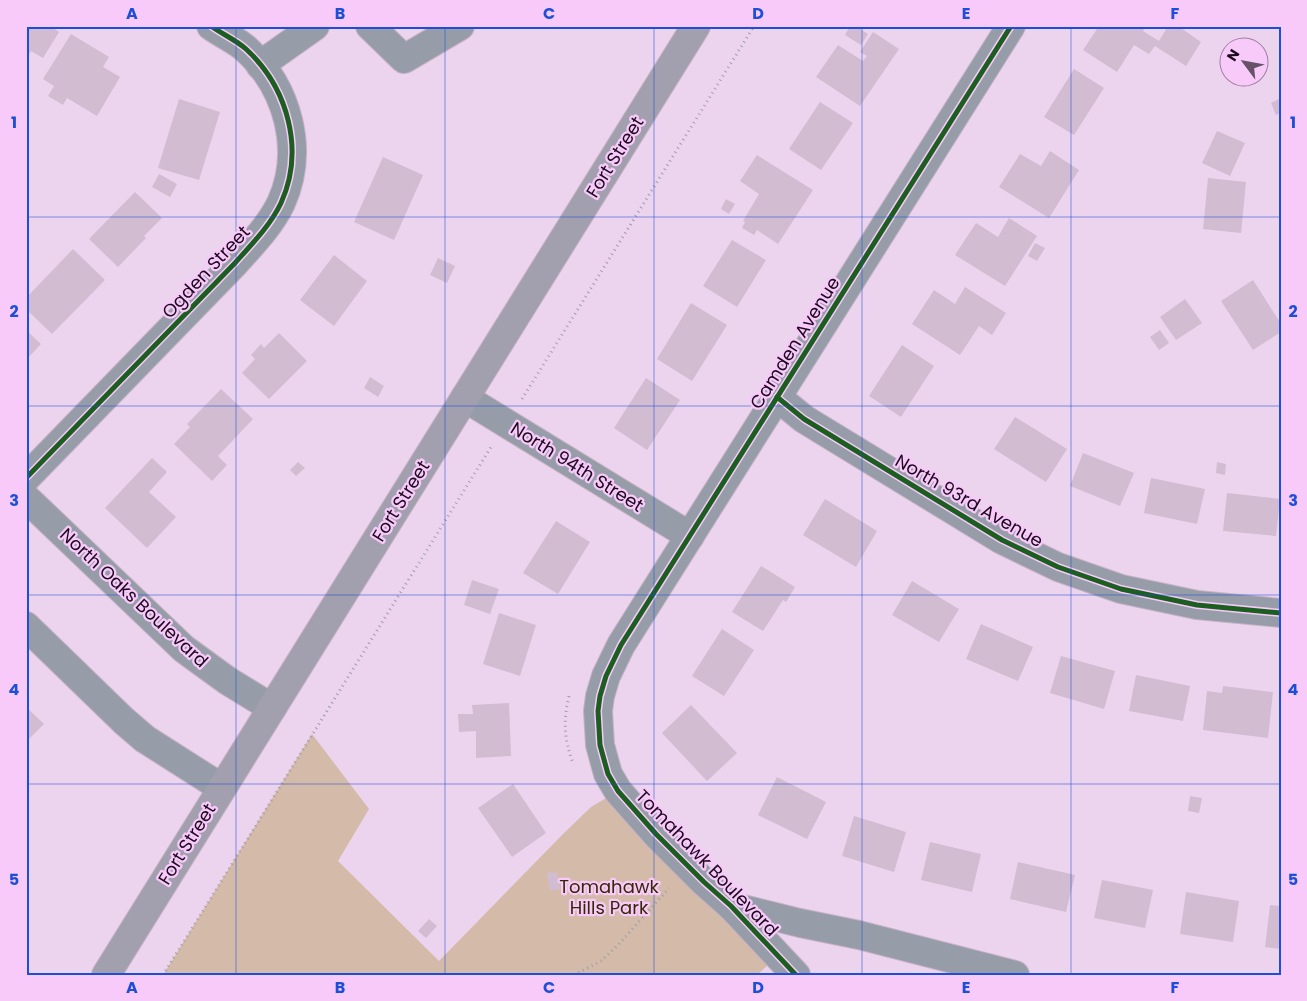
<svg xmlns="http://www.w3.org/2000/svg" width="1307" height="1001" font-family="Poppins,sans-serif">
	<rect width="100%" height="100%" fill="#edd4ee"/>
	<path fill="#d4baa8" d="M312 734 369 809 338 861 439 961 562 835 591 807 618 791 778 956 757 975H163Z"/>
	<g fill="#d1bcd2">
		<path d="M26 26H50L59 32 43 58 31 51 27 57 26 56Z"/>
		<path d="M850 26H856L868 34 861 45 845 35Z"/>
		<path d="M1099 26H1143L1145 28 1143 31 1159 41 1168 26H1178L1201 42 1186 66 1155 46 1149 54 1134 45 1117 72 1083 50Z"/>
		<path d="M873 32 899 49 860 106 816 77 838 45 863 61 867 56 860 52Z"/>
		<path d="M71 34 109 57 103 67 120 77 97 116 67 98 63 105 48 96 54 86 43 79Z"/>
		<path d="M1074 69 1104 88 1074 135 1044 117Z"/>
		<path d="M1281 98V113L1276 115 1271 103Z"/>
		<path d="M179 99 220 112 199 180 158 168Z"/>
		<path d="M820 102 853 123 821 170 789 149Z"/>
		<path d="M1217 131 1245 143 1230 176 1202 163Z"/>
		<path d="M1050 151 1079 170 1049 218 999 187 1020 154 1041 166Z"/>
		<path d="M757 155 813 190 778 244 757 230 754 235 742 228 745 222 743 221 759 194 740 181Z"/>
		<path d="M383 157 423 175 394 240 354 222Z"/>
		<path d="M159 174 177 184 170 197 152 187Z"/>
		<path d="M1208 178 1246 182 1241 233 1203 229Z"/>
		<path d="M135 192 162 218 144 236 146 238 118 267 89 239Z"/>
		<path d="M726 199 735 204 729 214 721 209Z"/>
		<path d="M1009 218 1037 236 1005 286 955 255 976 223 998 237Z"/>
		<path d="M732 240 766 260 737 307 703 286Z"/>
		<path d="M1035 243 1045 248 1037 261 1028 256Z"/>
		<path d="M73 249 105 280 52 334 26 309V298Z"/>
		<path d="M334 255 367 281 334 326 300 300Z"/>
		<path d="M438 258 455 266 447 283 430 275Z"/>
		<path d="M1253 280 1281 324V332L1253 350 1221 301Z"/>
		<path d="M965 287 1006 313 992 335 979 326 960 355 912 324 934 290 955 304Z"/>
		<path d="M1185 299 1202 323 1176 340 1160 317Z"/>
		<path d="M691 303 727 325 692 381 657 359Z"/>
		<path d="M26 330 41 344 26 360Z"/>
		<path d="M1160 330 1169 343 1159 350 1150 337Z"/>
		<path d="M279 333 307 361 269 399 242 373 255 359 251 355 261 344 264 348Z"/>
		<path d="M902 345 934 366 901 417 869 396Z"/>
		<path d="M370 377 384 386 378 397 364 388Z"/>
		<path d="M646 378 680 400 647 450 614 428Z"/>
		<path d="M221 389 253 419 218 456 227 465 212 481 174 444 190 427 187 424Z"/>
		<path d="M1015 417 1067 449 1046 482 994 449Z"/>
		<path d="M1083 453 1134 473 1120 506 1070 486Z"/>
		<path d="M152 458 167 472 149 492 176 517 147 548 105 508Z"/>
		<path d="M298 462 305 468 296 476 290 470Z"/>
		<path d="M1217 462 1226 464 1225 475 1216 473Z"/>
		<path d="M1151 478 1205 489 1197 524 1144 513Z"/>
		<path d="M1227 493 1280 499 1276 536 1223 531Z"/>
		<path d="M825 499 877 531 856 567 803 535Z"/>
		<path d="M556 521 590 542 558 594 523 573Z"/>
		<path d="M761 566 795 587 786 602 783 600 763 631 732 612Z"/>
		<path d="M472 580 499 589 490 614 464 605Z"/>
		<path d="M912 581 959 609 939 642 892 615Z"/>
		<path d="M499 613 536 625 520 676 483 664Z"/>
		<path d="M981 624 1033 647 1018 681 966 659Z"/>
		<path d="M722 629 754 650 724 696 692 676Z"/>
		<path d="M1061 656 1115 671 1104 709 1050 693Z"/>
		<path d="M1136 675 1190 686 1183 721 1129 711Z"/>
		<path d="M1223 686 1273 692 1268 738 1203 730 1207 691 1222 693Z"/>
		<path d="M509 703 511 756 476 758V731L459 732 458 714H473L472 705Z"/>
		<path d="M691 705 737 753 707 781 662 733Z"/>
		<path d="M26 707 44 724 26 742Z"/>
		<path d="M777 777 826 802 807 839 758 815Z"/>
		<path d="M513 784 546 833 512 857 478 808Z"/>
		<path d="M1190 796 1202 798 1199 813 1188 811Z"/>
		<path d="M854 816 906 832 894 872 842 856Z"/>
		<path d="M930 842 981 854 972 892 921 880Z"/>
		<path d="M1018 862 1075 875 1066 912 1010 899Z"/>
		<path d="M557 872 560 889 550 891 547 873Z"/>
		<path d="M1102 880 1153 890 1145 928 1094 918Z"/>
		<path d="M1186 892 1239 901 1233 942 1180 934Z"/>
		<path d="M1270 905 1281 906V949L1265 947Z"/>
		<path d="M429 919 437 926 426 938 418 931Z"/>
	</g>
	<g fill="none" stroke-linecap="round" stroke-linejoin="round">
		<defs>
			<g id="minor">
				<path d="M370 26 404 59 460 26"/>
				<path d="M260 65 315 26"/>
				<path d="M777 397 804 419 1002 540 1058 567 1121 589 1197 605 1281 613"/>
				<path d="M465 398 690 536"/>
				<path d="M26 478 235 263C251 245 270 226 281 203 305 150 288 88 246 49 236 40 222 34 211 26"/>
				<path d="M26 498 184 649 228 681 272 708"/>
				<path d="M26 626 124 721 145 739 222 788"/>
				<path d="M731 906 800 923 859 935 1015 975"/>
				<path d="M796 975 731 906 704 882 656 834 618 791 608 774 600 745 598 711 600 696 606 676 621 645 1011 26"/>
			</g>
			<path id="major" d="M106 975 696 26"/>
		</defs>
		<use href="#minor" stroke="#c6b2c7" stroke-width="30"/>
		<use href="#major" stroke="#c6b2c7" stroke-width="30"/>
		<g stroke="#9e9eab" stroke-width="3" stroke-dasharray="1 4" stroke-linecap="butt">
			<path d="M522 399 754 26"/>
			<path d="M569 696C563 721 564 739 573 763"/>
			<path d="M163 975 491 447"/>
			<path d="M574 975 601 961 618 945 669 888"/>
		</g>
		<use href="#minor" stroke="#969da8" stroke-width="28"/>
		<use href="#major" stroke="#a29fae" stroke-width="28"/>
		<defs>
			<g id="cycleway">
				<path d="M777 397 804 419 1002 540 1058 567 1121 589 1197 605 1281 613"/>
				<path d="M26 478 235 263C251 245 270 226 281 203 305 150 288 88 246 49 236 40 222 34 211 26"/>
				<path d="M796 975 731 906 704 882 656 834 618 791 608 774 600 745 598 711 600 696 606 676 621 645 1011 26"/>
			</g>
		</defs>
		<use href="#cycleway" stroke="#f7caf9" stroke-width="8"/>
		<use href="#cycleway" stroke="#1b5e20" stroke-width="5"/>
	</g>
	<path fill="none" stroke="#1d4ed8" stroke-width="1" stroke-opacity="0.55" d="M236 26V975M445 26V975M654 26V975M862 26V975M1071 26V975M26 217H1281M26 406H1281M26 595H1281M26 784H1281"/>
	<g text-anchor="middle" stroke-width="4.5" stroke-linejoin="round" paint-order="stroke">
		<g font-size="18" fill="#1d0a1f" stroke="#f7caf9">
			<text transform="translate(615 157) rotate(-58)" y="6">Fort Street</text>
			<text transform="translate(206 272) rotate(-47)" y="6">Ogden Street</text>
			<text transform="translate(795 343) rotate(-58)" y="6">Camden Avenue</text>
			<text transform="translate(577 467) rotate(32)" y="6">North 94th Street</text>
			<text transform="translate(401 501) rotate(-58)" y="6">Fort Street</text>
			<text transform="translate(969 501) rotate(30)" y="6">North 93rd Avenue</text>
			<text transform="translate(134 598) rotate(43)" y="6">North Oaks Boulevard</text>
			<text transform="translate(187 844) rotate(-58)" y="6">Fort Street</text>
			<text transform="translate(707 863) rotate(46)" y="6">Tomahawk Boulevard</text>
		</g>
		<g font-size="18" fill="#372805" stroke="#f7caf9">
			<text x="609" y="893">Tomahawk<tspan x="609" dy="21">Hills Park</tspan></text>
		</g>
	</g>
	<rect width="1307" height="1001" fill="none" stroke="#f7caf9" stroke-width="55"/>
	<g transform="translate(1244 62) rotate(302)"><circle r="24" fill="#f7caf9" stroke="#a07da2"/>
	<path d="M0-4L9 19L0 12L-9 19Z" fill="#665167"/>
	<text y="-8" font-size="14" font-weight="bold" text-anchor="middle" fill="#1d0a1f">N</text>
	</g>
	<rect x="28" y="28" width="1252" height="946" fill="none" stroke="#1d4ed8" stroke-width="2"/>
	<g font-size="16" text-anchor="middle" font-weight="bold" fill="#1d4ed8">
		<text x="132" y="19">A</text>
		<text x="340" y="19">B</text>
		<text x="549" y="19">C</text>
		<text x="758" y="19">D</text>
		<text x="966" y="19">E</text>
		<text x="1175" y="19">F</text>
		<text x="14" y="128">1</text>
		<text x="1293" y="128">1</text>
		<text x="14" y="317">2</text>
		<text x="1293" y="317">2</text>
		<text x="14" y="506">3</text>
		<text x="1293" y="506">3</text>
		<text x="14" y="695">4</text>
		<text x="1293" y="695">4</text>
		<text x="14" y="885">5</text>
		<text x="1293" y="885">5</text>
		<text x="132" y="993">A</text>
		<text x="340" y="993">B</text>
		<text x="549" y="993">C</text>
		<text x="758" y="993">D</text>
		<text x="966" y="993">E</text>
		<text x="1175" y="993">F</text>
	</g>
</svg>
